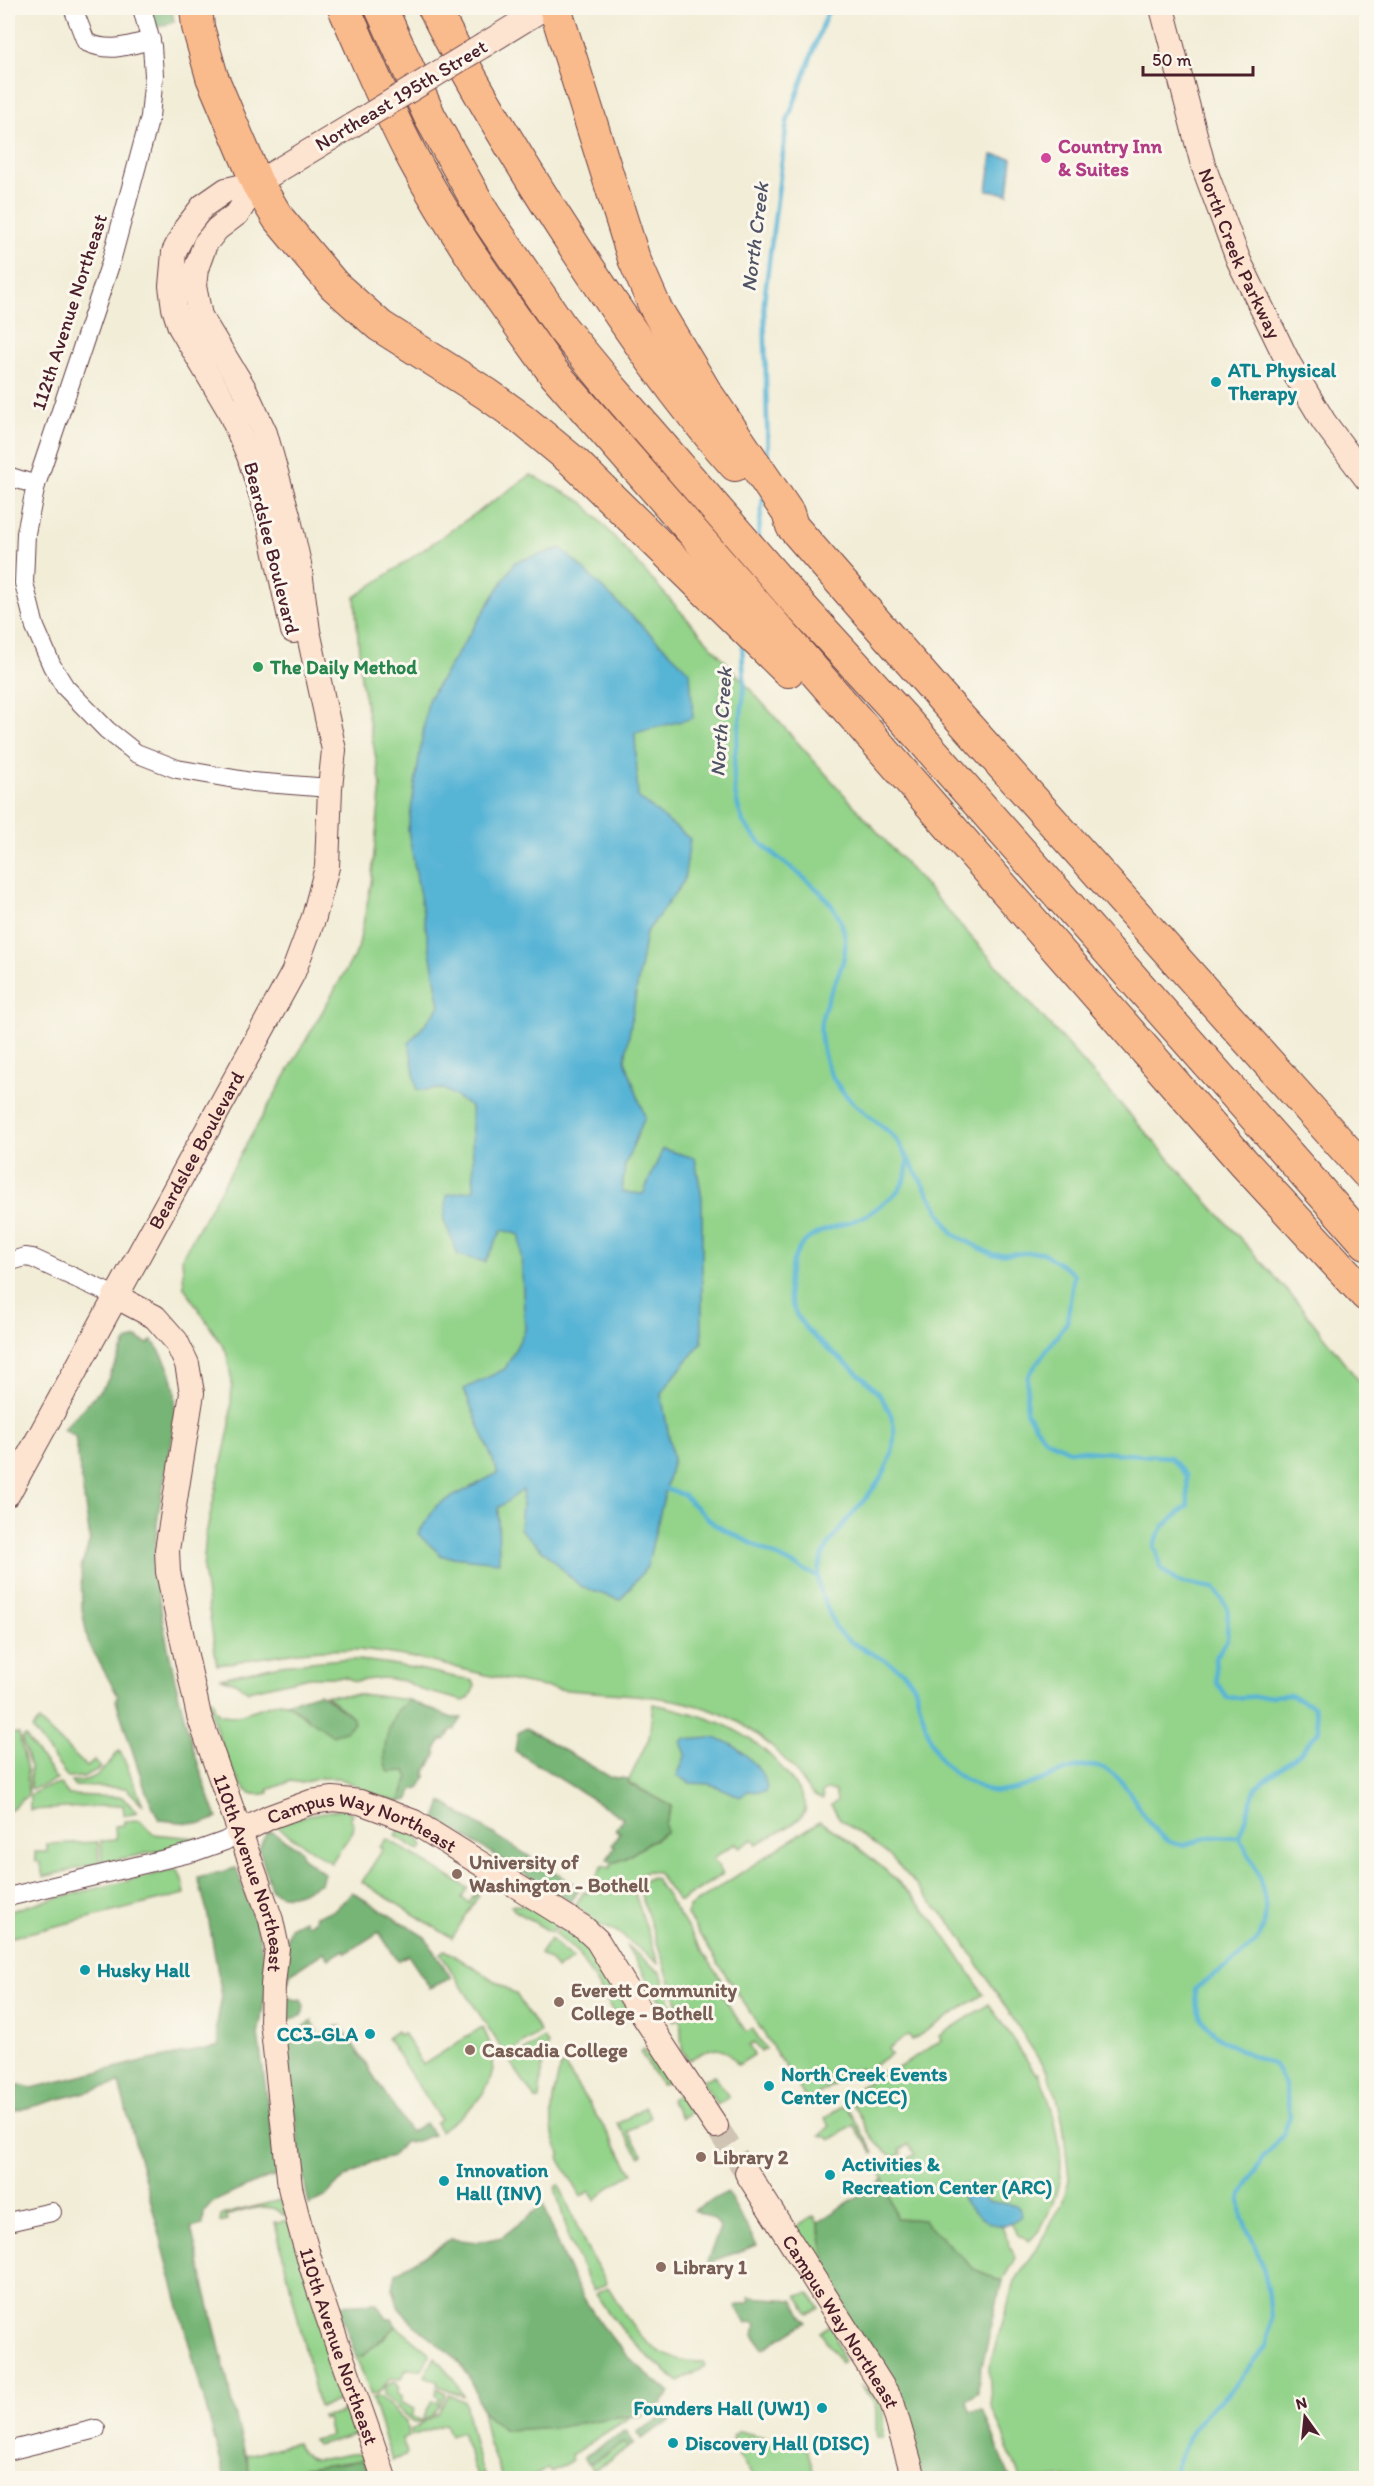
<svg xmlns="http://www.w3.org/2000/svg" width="1374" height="2486" font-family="Itim,sans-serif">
	<rect width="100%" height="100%" fill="#fbf7ec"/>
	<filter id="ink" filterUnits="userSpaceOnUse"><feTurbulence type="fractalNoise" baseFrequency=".0167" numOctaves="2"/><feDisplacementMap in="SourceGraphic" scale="12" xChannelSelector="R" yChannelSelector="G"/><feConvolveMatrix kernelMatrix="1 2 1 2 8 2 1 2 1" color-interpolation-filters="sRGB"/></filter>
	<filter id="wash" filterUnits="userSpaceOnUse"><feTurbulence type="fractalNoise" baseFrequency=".008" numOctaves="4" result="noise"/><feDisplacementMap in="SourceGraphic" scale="24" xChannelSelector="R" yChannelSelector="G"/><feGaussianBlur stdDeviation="1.35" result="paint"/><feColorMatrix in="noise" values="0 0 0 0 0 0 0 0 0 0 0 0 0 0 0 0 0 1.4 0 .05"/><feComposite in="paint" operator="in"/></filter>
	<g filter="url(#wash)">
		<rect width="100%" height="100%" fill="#f2edd7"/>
		<g fill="#93d38a" stroke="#6e795a" stroke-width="1.5">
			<path d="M531 475 583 502 1298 1303 1366 1390V2478H1020L991 2405 989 2367 1015 2281 1034 2253 1062 2204 1069 2180 1063 2124 1057 2097 1047 2072 955 1928 891 1857 840 1819 831 1805 837 1801 835 1791 826 1790 822 1793 823 1799C809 1798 801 1777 792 1767 770 1743 742 1720 711 1710 661 1692 610 1695 558 1689 490 1680 426 1655 357 1650 310 1647 263 1658 217 1665L203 1569 206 1534 230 1425 232 1382 226 1351 184 1287 182 1257 358 949 371 884 381 785 361 679 355 597Z"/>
			<path d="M342 1659C387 1661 429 1671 473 1681L475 1686 469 1698 464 1701 425 1691 404 1681 383 1678 355 1681 345 1677H309L248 1691 233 1682 221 1678 280 1665Z"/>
			<path d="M325 1695H369L409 1700C393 1716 390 1728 385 1751L399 1770 406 1771 409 1778 399 1802 363 1791 353 1784 338 1778H320L302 1783 291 1781 268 1790 269 1793C263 1794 257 1796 251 1793 230 1783 213 1720 208 1699L213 1700 214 1708 219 1714 231 1716 242 1714 279 1702 286 1703 310 1721 352 1716Z"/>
			<path d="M653 1704C712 1716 757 1731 793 1782 798 1790 808 1800 805 1811 802 1822 768 1838 757 1844L753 1839 740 1848 736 1843 713 1858 723 1874 681 1901H678L657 1872 648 1871 640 1874 633 1888 658 1963 616 1931 599 1925 575 1905 584 1892 587 1893 603 1865 609 1868 613 1863 624 1859 666 1832 665 1823 672 1806 628 1782 649 1738Z"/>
			<path d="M39 1721 87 1767 94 1761 101 1768 83 1777 68 1778 32 1729Z"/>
			<path d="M8 1733 19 1734 27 1770 28 1795 8 1812Z"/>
			<path d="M25 1736 57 1780 33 1789 30 1788V1767L22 1739Z"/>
			<path d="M119 1751 122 1755 143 1805 126 1788 74 1786 71 1782C99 1781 103 1770 119 1751Z"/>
			<path d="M60 1784 69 1795 122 1797 137 1812 124 1815 123 1805 30 1810V1795L43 1788Z"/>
			<path d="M343 1809 353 1814 350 1817 354 1825 353 1831 331 1863 280 1829 277 1825 307 1815Z"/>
			<path d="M140 1820 153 1834 196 1838 194 1843 102 1863 101 1841 116 1840 115 1826 124 1825V1821Z"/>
			<path d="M820 1821C863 1849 902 1881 934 1921 952 1945 967 1970 984 1994L912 2040 909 2035 888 2049 891 2054 863 2072 860 2068 812 2098 805 2097 687 1915 689 1907Z"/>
			<path d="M401 1826 416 1833 423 1847 420 1851 396 1836Z"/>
			<path d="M387 1839 468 1888 462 1898 469 1903 476 1893 479 1895 452 1938 362 1882 383 1849 380 1847Z"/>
			<path d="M98 1842 99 1863 43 1877 40 1862 36 1861 35 1852H47V1844Z"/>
			<path d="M177 1869 182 1878 185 1894 8 1938V1912L36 1903Z"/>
			<path d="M651 1877 655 1878 728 1990 722 1995 746 2032 752 2028 766 2049 761 2052 754 2042 749 2046 754 2055 738 2065C721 2039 711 2048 689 2060L682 2050 680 2011 639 1889 640 1883Z"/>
			<path d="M511 1905 531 1906 558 1923 552 1933 514 1910Z"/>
			<path d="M561 1924 588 1948 626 2006V2020L622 2024 576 1951 555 1935Z"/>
			<path d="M550 1939 573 1959 556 1969 551 1961 540 1954Z"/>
			<path d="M626 1945 661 1973 676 2020 673 2021Z"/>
			<path d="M445 1950 516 1994 540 2032 506 2055 440 1953Z"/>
			<path d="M989 2004 1036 2074 1038 2073C1051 2098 1064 2148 1060 2176 1058 2191 1053 2203 1047 2216 1043 2225 1037 2236 1028 2241L1018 2235 1011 2222 1002 2226 1015 2258 1002 2281 974 2269 923 2220 896 2218 884 2179 873 2163 882 2160 892 2169 915 2154 909 2144 900 2150 902 2153 894 2158C885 2151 875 2143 869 2133 861 2120 858 2107 846 2096L884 2071 887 2075 936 2044 941 2040 939 2036Z"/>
			<path d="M482 2027C511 2076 480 2104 440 2131L435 2123 440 2119 387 2038 397 2031 399 2035 403 2033 423 2065Z"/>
			<path d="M544 2038 548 2045 543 2063 539 2100 535 2099 510 2061Z"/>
			<path d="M644 2049 648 2055 662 2062 673 2079 661 2085 640 2052Z"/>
			<path d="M564 2065 633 2173 608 2188 595 2200 589 2191 581 2197 559 2158 560 2153C546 2130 552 2093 561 2067Z"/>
			<path d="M714 2075 729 2097 717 2105 702 2081Z"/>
			<path d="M681 2093 693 2111 682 2118 670 2100Z"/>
			<path d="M843 2106 848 2108 874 2153 873 2154 854 2125 830 2140 827 2137 820 2135 830 2126 825 2118Z"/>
			<path d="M644 2107 651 2117 628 2132 643 2155 640 2157 618 2124Z"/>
			<path d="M559 2184 586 2247 607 2283 593 2291 570 2242 555 2187Z"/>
			<path d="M281 2200 287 2214 283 2215C271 2199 242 2212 226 2216L227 2220 220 2222 221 2216 225 2214Z"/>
			<path d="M814 2216 818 2222 826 2261 817 2267 798 2239 797 2227Z"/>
			<path d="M288 2219 346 2400 319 2407 275 2222 279 2223Z"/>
			<path d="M608 2287C634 2328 648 2362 703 2362L705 2366 679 2382C646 2357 618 2330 596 2294Z"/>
			<path d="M809 2293 820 2308 809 2314 797 2296Z"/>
			<path d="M830 2325C839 2337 835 2348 844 2361L841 2363 820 2332Z"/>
			<path d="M396 2326 428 2352 429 2355 422 2370 407 2369 400 2379 391 2378 379 2392 371 2395 356 2356H363C374 2344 386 2338 396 2326Z"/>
			<path d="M435 2357 454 2379 463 2396 437 2385 438 2382 425 2376Z"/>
			<path d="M393 2382 398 2384 397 2387 399 2388 397 2394 402 2396 400 2402 415 2409 412 2416 422 2421 432 2401 437 2403 440 2398 435 2395 436 2388 446 2393C440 2406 431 2423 414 2422L384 2396 385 2387Z"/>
			<path d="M861 2386C886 2395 885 2415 882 2438H877C875 2428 878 2409 874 2402 871 2396 865 2393 861 2386Z"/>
			<path d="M449 2394 465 2402 475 2448 485 2478H478L461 2432 450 2436 445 2424 411 2436V2430L438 2413Z"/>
			<path d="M379 2396 406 2421 408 2437 402 2439 407 2453 405 2456 392 2460 372 2398Z"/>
			<path d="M349 2409 358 2434 317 2445 313 2440 331 2436 327 2418 322 2419 321 2416 339 2414V2412Z"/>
			<path d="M482 2410 504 2430 538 2428 633 2415 571 2455 573 2460 551 2472 548 2468 531 2478H502L488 2441Z"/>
			<path d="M739 2431 807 2448 815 2478H754L729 2442 735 2439 733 2436Z"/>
			<path d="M624 2442 628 2448 593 2471 589 2465Z"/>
			<path d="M297 2443C307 2475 342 2449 365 2454L373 2478H369L363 2460 250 2476 246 2455Z"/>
		</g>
		<g fill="#76b576" stroke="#606a50" stroke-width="1.5">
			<path d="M142 8H172L174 22 148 30Z"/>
			<path d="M137 1338 148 1344 152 1340C164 1356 174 1374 175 1394 178 1436 161 1483 157 1525 153 1566 159 1603 167 1643 179 1705 195 1760 217 1818L201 1824 159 1820 145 1789 116 1701 118 1696 88 1642 82 1609 81 1568 90 1540 75 1436 63 1429 105 1385 127 1341Z"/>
			<path d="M319 1693 352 1716 354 1723 347 1730 333 1736 286 1703Z"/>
			<path d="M409 1700 452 1718H462L454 1730 452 1729 445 1740 442 1739 435 1751 437 1753 425 1773 427 1775 419 1788 414 1789 408 1800 399 1802 409 1778 406 1771 389 1772C378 1757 389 1724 398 1710 401 1706 406 1703 409 1700Z"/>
			<path d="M526 1728 610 1777 629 1779 628 1783 672 1806 665 1823 666 1832 624 1859 613 1863 607 1859 615 1847 612 1845 620 1832 616 1830 623 1818 515 1751 518 1733Z"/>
			<path d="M442 1802 580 1888 571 1902 436 1819Z"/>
			<path d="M271 1831 301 1850 302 1857 324 1873 321 1883C306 1891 285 1903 271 1889L259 1848 266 1834Z"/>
			<path d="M236 1868 257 1926 268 1981 258 2035 278 2174 274 2177 261 2180 213 2202 204 2212 203 2225 191 2228 250 2476 363 2460 369 2478H225L119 2083 8 2113V2085H20L32 2088 135 2063 220 2046 216 2028 222 1996 207 1911 198 1878Z"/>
			<path d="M352 1892 425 1937 451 1978 430 1988 408 1955 398 1961 379 1932 346 1953 344 1950 329 1959 324 1952 290 1974V1982L286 1981 287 1938 290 1927 304 1920 306 1924 316 1920 315 1916 335 1910Z"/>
			<path d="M282 1996 296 2000 301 1999 304 2006 302 2016 283 2021Z"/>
			<path d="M312 2021 318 2031 305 2037 285 2036 284 2032 300 2029Z"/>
			<path d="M336 2026H341L410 2132 425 2123 433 2135 417 2141 404 2142 392 2157 372 2162 340 2181 325 2197 309 2205 302 2169 285 2040H312Z"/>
			<path d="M884 2179 896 2218 923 2220 974 2269 1002 2281 979 2379 978 2392 967 2400 970 2411 983 2410 1010 2478H924L817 2267 826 2260 818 2222Z"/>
			<path d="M727 2192 757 2245 713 2261 715 2268 710 2269 708 2259 720 2228 715 2220 694 2210Z"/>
			<path d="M544 2204C560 2260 585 2310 625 2353 638 2367 655 2380 670 2393L660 2405 641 2416 615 2417 560 2427 504 2430 482 2410 470 2378 457 2359 412 2323 398 2305 393 2288 396 2273 451 2239 478 2242 502 2237Z"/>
			<path d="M749 2297 793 2300 807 2322 763 2349 754 2335 756 2325 753 2322 746 2324 736 2306 750 2302Z"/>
			<path d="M376 2303 387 2319H392L396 2326C386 2338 373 2344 363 2356H356L338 2305Z"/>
			<path d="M668 2414 671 2420 641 2439 637 2432Z"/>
			<path d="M626 2430 634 2444 628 2448 624 2442 589 2465 584 2457Z"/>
		</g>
		<g fill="#57b4d5" stroke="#506a80" stroke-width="1.5">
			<path d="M992 155 1012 158 1008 194 987 190Z"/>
			<path d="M561 548 690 672 693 718 635 733 638 797 690 839 684 881 646 933 625 1060 645 1117 625 1165 622 1192 643 1194 663 1149 695 1158 702 1198V1342L661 1393 673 1459 647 1567 620 1600 581 1587 520 1529 523 1490 498 1508 499 1562 442 1556 418 1534 437 1505 498 1473 464 1389 505 1369 525 1330 520 1235 502 1230 485 1262 458 1255 444 1220 447 1195 474 1190 471 1107 444 1089 417 1090 409 1043 440 1006 408 830 428 700 515 562Z"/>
			<path d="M685 1738C695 1742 702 1737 713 1738 734 1741 763 1766 767 1787L765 1792 748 1791 740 1797 718 1787 709 1784 690 1783 677 1776 686 1754 681 1742Z"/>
			<path d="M961 2184 968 2185 987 2201 1017 2206 1020 2210 1021 2216C1016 2220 1009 2224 1003 2225 987 2228 959 2202 957 2187Z"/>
		</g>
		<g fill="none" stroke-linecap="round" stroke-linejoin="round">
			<g stroke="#57b4d5" stroke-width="4.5">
				<path d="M768 460 764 301 787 122 829 8"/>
				<path d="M758 538 763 498"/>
				<path d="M743 644C741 660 745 674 744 689 741 730 727 766 738 806 740 811 741 818 744 823 769 863 834 884 844 932 852 964 825 992 821 1023 819 1036 824 1060 830 1072 842 1099 869 1115 890 1133 898 1139 903 1151 908 1159 907 1166 907 1175 904 1181 901 1189 892 1197 885 1202 879 1206 873 1211 867 1215 831 1233 797 1225 789 1277 778 1344 887 1366 894 1428 900 1491 820 1525 818 1576 818 1585 823 1599 827 1608 831 1616 834 1627 840 1633 861 1654 897 1658 913 1684 917 1690 918 1699 920 1706 930 1740 935 1767 970 1782 976 1785 984 1790 991 1791 1028 1796 1071 1755 1105 1769 1135 1781 1147 1845 1183 1845 1192 1844 1202 1838 1211 1837 1220 1836 1230 1837 1239 1837 1255 1863 1276 1906 1259 1937 1251 1952 1210 1977 1195 1989 1193 2035 1240 2050 1275 2065L1285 2085 1290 2116 1283 2135 1263 2157 1240 2199 1242 2217 1261 2260 1268 2289 1271 2318 1267 2345 1229 2393 1208 2411 1192 2430 1171 2478"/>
				<path d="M908 1159 953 1234 993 1255 1042 1252 1074 1274 1067 1322 1028 1376 1026 1412 1045 1439 1069 1450 1170 1457 1187 1476 1188 1505 1163 1527 1154 1545 1161 1568 1177 1582 1214 1588 1228 1609 1227 1640 1215 1659 1217 1683 1227 1698 1290 1695 1314 1706 1319 1731 1299 1754 1256 1787 1239 1837"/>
				<path d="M666 1489 683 1495 715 1525 818 1577"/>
			</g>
		</g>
	</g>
	<g filter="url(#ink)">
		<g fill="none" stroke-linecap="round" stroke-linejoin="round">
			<path stroke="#d0c4b5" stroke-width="24" stroke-dasharray="24 12" stroke-linecap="butt" d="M716 2126 747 2173"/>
			<defs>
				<g id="street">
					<path d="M73 8 86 42C109 53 127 46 151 40"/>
					<path d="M142 8 152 46 154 75 150 117 110 265 36 485 26 533 24 583 35 627 52 666 65 687 107 730 136 753 177 769 252 782 330 788"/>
					<path d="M8 476 36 485"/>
					<path d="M8 1262 25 1257 32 1258 115 1296"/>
					<path d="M8 1897 194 1852 225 1841 238 1833"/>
					<path d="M8 2222 52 2212"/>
					<path d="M8 2451 96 2429"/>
				</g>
				<g id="secondary">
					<path id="s1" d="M1162 8 1203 165 1238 259 1289 364 1324 422 1366 478"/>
					<path d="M484 45 544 8"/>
					<path d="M293 631 267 513 249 456 229 410 180 327 174 308 171 286 173 264 174 252 186 228 203 206 226 190 257 183 351 126"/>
					<path id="s2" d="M115 1296 155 1317 176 1341 187 1364 192 1393 167 1550 168 1572 199 1716 271 1920 277 1948 273 1985 272 2021 290 2187C313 2287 352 2382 384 2478"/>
					<path id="s3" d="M8 1494 293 973 314 917 327 867 330 788 334 750 308 631 299 564 288 515 265 433 245 390 200 316 194 286 196 269 205 244 217 229 238 213 257 183"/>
					<path id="s4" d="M238 1833 270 1817 311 1802 333 1799 360 1802 414 1822 584 1928 597 1940 639 2009 716 2126"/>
					<path id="s5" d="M747 2173 892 2402 914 2478"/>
				</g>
				<g id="highway">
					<path d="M196 8 198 27 212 77 257 183 278 218 334 285 380 326 487 394 522 419 574 462 788 671"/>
					<path d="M344 8C367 59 388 112 415 162 455 236 504 304 553 372L1243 1162 1366 1295"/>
					<path d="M381 8 430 117 484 214 562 328 613 390 796 601 903 718 1366 1243"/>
					<path d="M434 8C476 93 528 176 580 255 628 328 677 400 735 465"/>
					<path d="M555 8 634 259 656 309 705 391 788 513 792 526 942 698 1366 1172"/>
				</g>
			</defs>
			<use href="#street" stroke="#633e45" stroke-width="20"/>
			<use href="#secondary" stroke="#633e45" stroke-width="26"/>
			<use href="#highway" stroke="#633e45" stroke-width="34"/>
			<use href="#street" stroke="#fff" stroke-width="18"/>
			<use href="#secondary" stroke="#fde4d1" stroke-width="24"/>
			<use href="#highway" stroke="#fabb8c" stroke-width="32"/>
			<defs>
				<path id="secondary-bridge" d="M351 126 484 45"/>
			</defs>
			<use href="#secondary-bridge" stroke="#633e45" stroke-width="26" stroke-linecap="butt"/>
			<use href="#secondary-bridge" stroke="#fde4d1" stroke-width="24"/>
		</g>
	</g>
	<circle fill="#d1479c" stroke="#fbf7ec" stroke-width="2" cx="1046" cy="158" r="6"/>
	<g fill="#0f9aa8" stroke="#fbf7ec" stroke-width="2">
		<circle cx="1216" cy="382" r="6"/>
		<circle cx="85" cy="1970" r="6"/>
		<circle cx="370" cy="2034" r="6"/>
		<circle cx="769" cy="2086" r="6"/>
		<circle cx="830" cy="2175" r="6"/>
		<circle cx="444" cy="2181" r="6"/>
		<circle cx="822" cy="2408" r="6"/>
		<circle cx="673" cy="2443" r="6"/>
	</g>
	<circle fill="#2e9e5b" stroke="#fbf7ec" stroke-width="2" cx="258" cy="667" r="6"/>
	<g fill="#8d6e63" stroke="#fbf7ec" stroke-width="2">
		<circle cx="457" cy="1874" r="6"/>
		<circle cx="559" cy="2002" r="6"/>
		<circle cx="470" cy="2050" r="6"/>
		<circle cx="701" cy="2157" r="6"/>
		<circle cx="661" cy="2267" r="6"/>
	</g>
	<g text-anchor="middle" stroke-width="6" stroke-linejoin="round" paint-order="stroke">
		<g font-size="20" fill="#4a1f2b" stroke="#fbf7ec">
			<text transform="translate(401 95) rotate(-31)" y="7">Northeast 195th Street</text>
			<text dy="7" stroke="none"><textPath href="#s1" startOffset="258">North Creek Parkway</textPath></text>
			<text transform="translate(69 312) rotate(-72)" y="7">112th Avenue Northeast</text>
			<text transform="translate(272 548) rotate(76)" y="7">Beardslee Boulevard</text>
			<text dy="7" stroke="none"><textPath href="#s3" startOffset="392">Beardslee Boulevard</textPath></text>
			<text dy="7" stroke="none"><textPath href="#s4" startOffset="134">Campus Way Northeast</textPath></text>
			<text dy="7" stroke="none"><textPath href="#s2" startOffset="626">110th Avenue Northeast</textPath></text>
			<text dy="7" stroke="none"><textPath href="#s5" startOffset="176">Campus Way Northeast</textPath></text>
			<text dy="7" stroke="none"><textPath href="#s2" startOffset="1112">110th Avenue Northeast</textPath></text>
		</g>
		<g font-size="20" font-weight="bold" fill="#b23c85" stroke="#fbf7ec" text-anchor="start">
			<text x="1058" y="153">Country Inn<tspan x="1058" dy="23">&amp; Suites</tspan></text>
		</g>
		<g font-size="20" font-weight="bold" fill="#0d838f" stroke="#fbf7ec" text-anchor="start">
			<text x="1228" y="377">ATL Physical<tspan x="1228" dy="23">Therapy</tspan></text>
			<text x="97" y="1977">Husky Hall</text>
			<text x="358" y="2041" text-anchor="end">CC3-GLA</text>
			<text x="781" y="2081">North Creek Events<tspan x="781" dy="23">Center (NCEC)</tspan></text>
			<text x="842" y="2171">Activities &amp;<tspan x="842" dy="23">Recreation Center (ARC)</tspan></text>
			<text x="456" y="2177">Innovation<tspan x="456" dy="23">Hall (INV)</tspan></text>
			<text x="810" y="2415" text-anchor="end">Founders Hall (UW1)</text>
			<text x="685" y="2450">Discovery Hall (DISC)</text>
		</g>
		<g font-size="20" font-weight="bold" fill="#27864d" stroke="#fbf7ec" text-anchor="start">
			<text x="270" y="674">The Daily Method</text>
		</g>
		<g font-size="20" font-weight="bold" fill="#785e54" stroke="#fbf7ec" text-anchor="start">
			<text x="469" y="1869">University of<tspan x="469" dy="23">Washington - Bothell</tspan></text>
			<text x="571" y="1997">Everett Community<tspan x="571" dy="23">College - Bothell</tspan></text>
			<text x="482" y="2057">Cascadia College</text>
			<text x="713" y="2164">Library 2</text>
			<text x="673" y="2274">Library 1</text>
		</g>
		<g font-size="21" font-style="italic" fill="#4f5366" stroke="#fbf7ec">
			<text transform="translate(755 237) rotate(-83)" y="7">North Creek</text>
			<text transform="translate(721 722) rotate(-86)" y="7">North Creek</text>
		</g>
	</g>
	<rect width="1374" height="2486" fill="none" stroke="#fbf7ec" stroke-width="30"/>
	<g transform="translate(1305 2417) rotate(345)" stroke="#fbf7ec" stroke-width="4.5" paint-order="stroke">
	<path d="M0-4.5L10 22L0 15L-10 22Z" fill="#4a1f2b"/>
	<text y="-9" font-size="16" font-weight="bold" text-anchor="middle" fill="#4a1f2b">N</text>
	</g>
	<path d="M1143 66v9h110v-9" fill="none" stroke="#4a1f2b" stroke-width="3"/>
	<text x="1152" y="66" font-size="18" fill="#4a1f2b" stroke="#fbf7ec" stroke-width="4.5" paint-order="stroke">50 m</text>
</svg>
